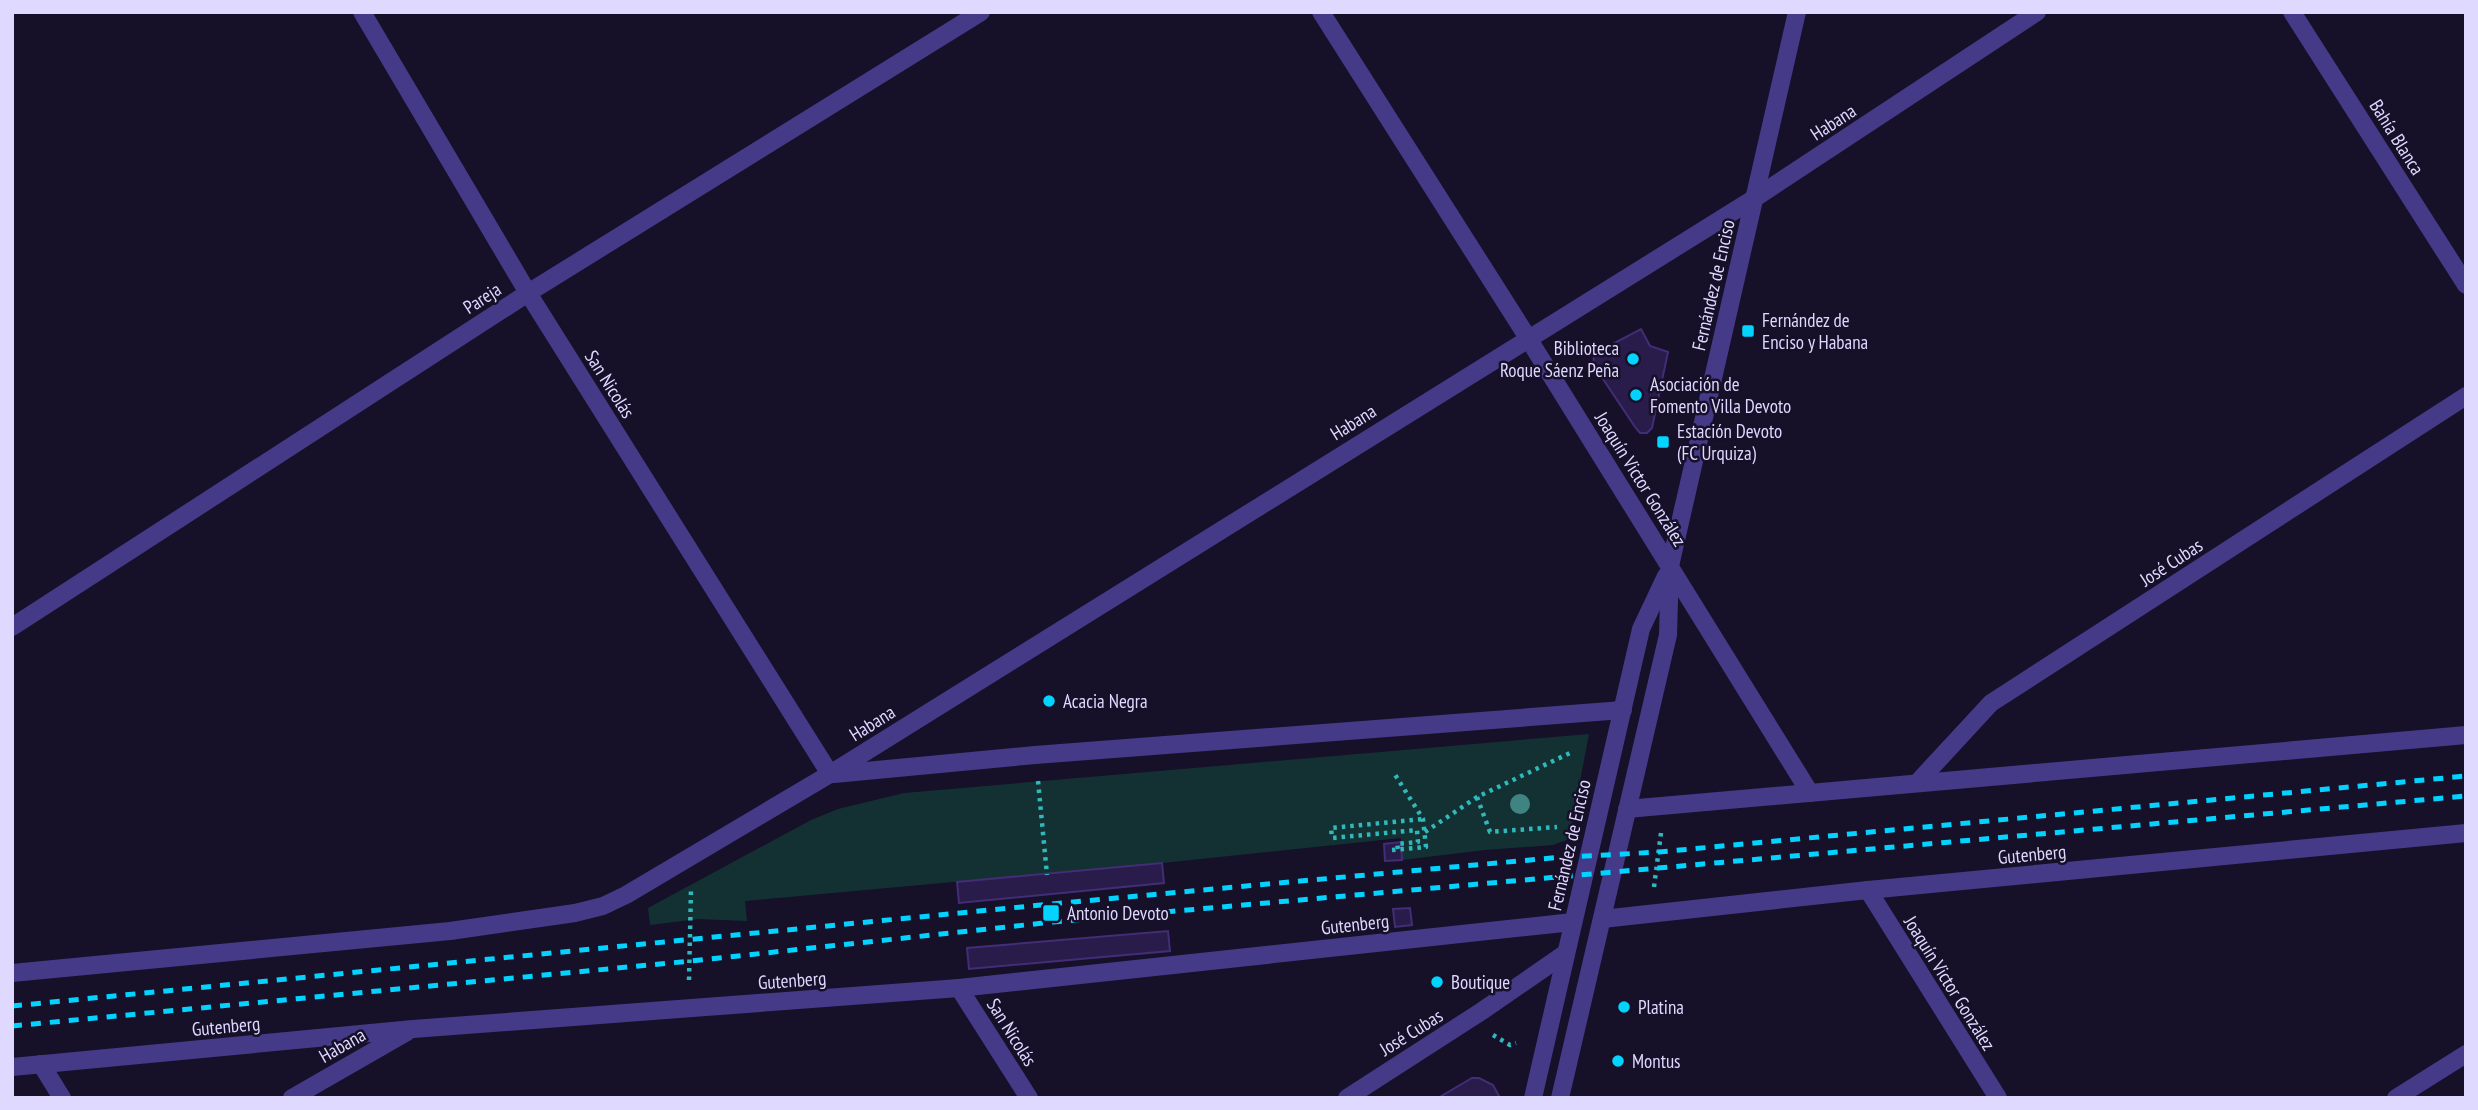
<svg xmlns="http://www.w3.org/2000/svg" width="2478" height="1110" font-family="'PT Sans Narrow',sans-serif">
	<rect width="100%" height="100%" fill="#161029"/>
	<path fill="#133133" d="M1589 734 1569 839 1553 845 1485 850 1402 860 1401 838 1162 863 745 901 747 921 698 919 650 925 648 908 811 820 838 809 904 793Z"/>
	<g fill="#291c4a" stroke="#422d76" stroke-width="2">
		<path d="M1641 329 1650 346 1668 352 1652 428 1647 433H1640L1635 427 1593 364 1594 357 1599 351Z"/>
		<path d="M1401 842 1402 860 1385 861 1384 844Z"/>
		<path d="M1162 863 1164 883 959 903 957 882Z"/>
		<path d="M1410 908 1412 925 1395 927 1393 909Z"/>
		<path d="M1168 931 1170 951 969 969 967 948Z"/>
		<path d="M1472 1078H1479L1493 1085 1500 1098H1438Z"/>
	</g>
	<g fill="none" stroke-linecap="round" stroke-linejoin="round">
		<g stroke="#2fb9bc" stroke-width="4.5" stroke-dasharray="3.5 5" stroke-linecap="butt">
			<path d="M1038 781 1047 875"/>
			<path d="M1477 797 1490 832 1557 827"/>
			<path d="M1425 832 1477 797 1570 753"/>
			<path d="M1398 849 1397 844 1418 842 1417 830 1332 838 1331 828 1423 819"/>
			<path d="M1392 850 1426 847 1423 819 1394 773"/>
			<path d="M1654 887 1661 833"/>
			<path d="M689 980 691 889"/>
			<path d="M1493 1035 1510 1045 1516 1043"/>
		</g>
		<g stroke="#443a88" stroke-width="18">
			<path d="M362 12 528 293 830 774"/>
			<path d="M1321 12 1528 338 1810 793"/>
			<path d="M2292 12 2466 285"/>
			<path d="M12 627 528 293 981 12"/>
			<path d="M834 774 1035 755 1623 710"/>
			<path d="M1917 783 1991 703 2466 396"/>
			<path d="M1627 809 2466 735"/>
			<path d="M1868 890 1998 1098"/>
			<path d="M1602 919 1868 890 2466 833"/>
			<path d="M12 973 450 931 575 913 603 906 626 895 830 774 1755 198 2037 12"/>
			<path d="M959 988 1029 1098"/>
			<path d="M41 1064 62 1098"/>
			<path d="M12 1067 413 1029 959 988 1573 922"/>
			<path d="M292 1098 407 1032"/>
			<path d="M1347 1098 1482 1011 1566 953"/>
			<path d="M1533 1098 1641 629 1666 576"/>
			<path d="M1560 1098 1668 635 1670 566 1797 12"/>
			<path d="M2396 1098 2466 1054"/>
		</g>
		<g stroke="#04d2ff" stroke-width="5" stroke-dasharray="10 9" stroke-linecap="butt">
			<path d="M12 1006 1051 904 1551 858 1659 852 2466 776"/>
			<path d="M12 1026 691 961 1053 922 2466 796"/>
		</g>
	</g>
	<circle fill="#3f8483" cx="1520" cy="804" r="10"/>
	<g fill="#04d2ff" stroke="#161029" stroke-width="2.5">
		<rect x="1741" y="324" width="14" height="14" rx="3.5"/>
		<circle cx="1633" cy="359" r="7"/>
		<circle cx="1636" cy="395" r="7"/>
		<rect x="1656" y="435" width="14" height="14" rx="3.5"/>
		<circle cx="1049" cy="701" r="7"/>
		<rect x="1042" y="904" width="18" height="18" rx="3.5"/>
		<circle cx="1437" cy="982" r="7"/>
		<circle cx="1624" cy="1007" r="7"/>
		<circle cx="1618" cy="1061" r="7"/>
	</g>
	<g text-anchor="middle" stroke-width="5" stroke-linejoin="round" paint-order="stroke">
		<g font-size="19" fill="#dfd8ff" stroke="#161029">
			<text transform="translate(1833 122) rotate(-33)" y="7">Habana</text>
			<text transform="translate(2397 137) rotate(58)" y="7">Bahía Blanca</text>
			<text transform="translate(1713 285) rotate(-77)" y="7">Fernández de Enciso</text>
			<text transform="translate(482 298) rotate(-33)" y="7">Pareja</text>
			<text transform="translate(610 384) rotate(58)" y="7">San Nicolás</text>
			<text transform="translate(1353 422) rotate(-32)" y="7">Habana</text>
			<text transform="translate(1641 479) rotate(58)" y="7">Joaquín Victor González</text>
			<text transform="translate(2171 562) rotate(-33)" y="7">José Cubas</text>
			<text transform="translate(872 723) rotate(-32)" y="7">Habana</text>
			<text transform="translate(1569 845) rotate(-77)" y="7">Fernández de Enciso</text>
			<text transform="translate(2032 854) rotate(-5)" y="7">Gutenberg</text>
			<text transform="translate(1355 924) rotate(-6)" y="7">Gutenberg</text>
			<text transform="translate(792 980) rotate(-4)" y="7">Gutenberg</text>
			<text transform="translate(1950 983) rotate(58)" y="7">Joaquín Victor González</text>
			<text transform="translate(226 1026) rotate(-5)" y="7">Gutenberg</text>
			<text transform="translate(1012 1032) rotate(58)" y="7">San Nicolás</text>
			<text transform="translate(1411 1032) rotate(-32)" y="7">José Cubas</text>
			<text transform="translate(342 1045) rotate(-30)" y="7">Habana</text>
		</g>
		<g font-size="19" fill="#dfd8ff" stroke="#161029" text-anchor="start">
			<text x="1762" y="327">Fernández de<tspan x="1762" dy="22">Enciso y Habana</tspan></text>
			<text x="1619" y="355" text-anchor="end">Biblioteca<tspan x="1619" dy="22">Roque Sáenz Peña</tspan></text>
			<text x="1650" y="391">Asociación de<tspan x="1650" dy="22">Fomento Villa Devoto</tspan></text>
			<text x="1677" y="438">Estación Devoto<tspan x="1677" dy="22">(FC Urquiza)</tspan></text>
			<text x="1063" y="708">Acacia Negra</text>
			<text x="1067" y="920">Antonio Devoto</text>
			<text x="1451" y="989">Boutique</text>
			<text x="1638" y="1014">Platina</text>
			<text x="1632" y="1068">Montus</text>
		</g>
	</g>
	<rect width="2478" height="1110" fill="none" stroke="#dfd8ff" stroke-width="28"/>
</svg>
